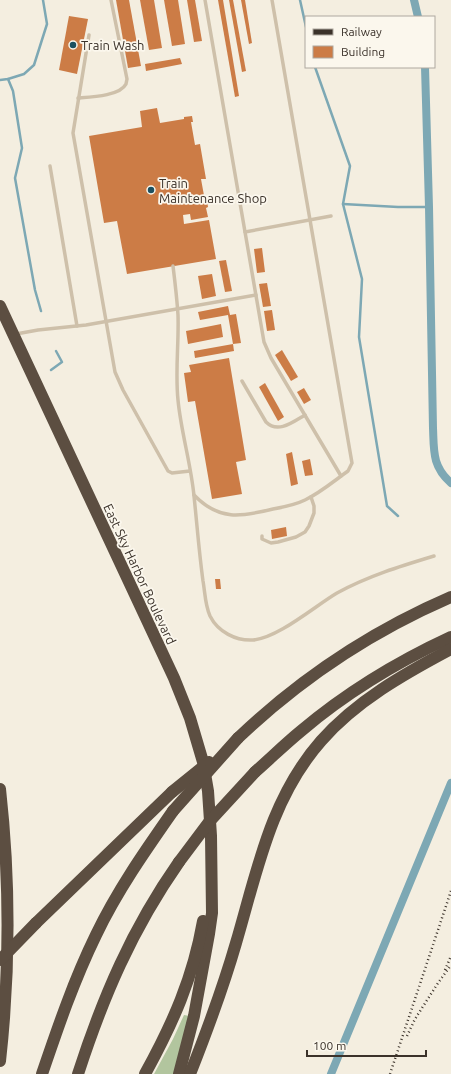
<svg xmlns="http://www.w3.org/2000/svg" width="451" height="1074" font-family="Ubuntu,sans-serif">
	<rect width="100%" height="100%" fill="#f4eee0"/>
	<path fill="#b2c59e" d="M184 1015 190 1016 177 1074H154L173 1039Z"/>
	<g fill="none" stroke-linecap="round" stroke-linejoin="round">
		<g stroke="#7da8b4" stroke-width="2.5">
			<path d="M300 0 306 27"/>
			<path d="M315 67 350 166 343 204 362 279 359 337 387 506 398 516"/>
			<path d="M8 79 13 91 22 148 15 178 35 290 41 311"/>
			<path d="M0 80 8 79 24 74 34 65 47 24 43 0"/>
			<path d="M343 204 398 207H429"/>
			<path d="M51 370 62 362 56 351"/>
		</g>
		<g stroke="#7da8b4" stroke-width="8">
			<path d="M414 0 418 17"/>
			<path d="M425 67 429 207 433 428C434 451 432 466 451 483"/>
			<path d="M331 1074 451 783"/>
		</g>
	</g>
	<g fill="#cc7c46">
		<path d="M116 0H129L141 66 128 68Z"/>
		<path d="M140 0H154L162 48 149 50Z"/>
		<path d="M164 0H178L185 44 172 46Z"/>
		<path d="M187 0H195L202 41 194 42Z"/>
		<path d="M218 0H223L239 96 235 97Z"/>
		<path d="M229 0H233L246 71 242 72Z"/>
		<path d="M241 0H245L252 43 249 44Z"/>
		<path d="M69 16 88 19 77 74 59 70Z"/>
		<path d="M180 58 182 64 146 71 145 64Z"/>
		<path d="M157 108 160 123 184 119V117L192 116 193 122H191L195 145 200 144 206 179H201L205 201H207L208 207 206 208 208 217 191 220 190 214 183 215 184 224 209 220 216 259 127 274 117 221 104 223 89 136 142 127 140 111Z"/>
		<path d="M262 248 265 272 257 273 254 249Z"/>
		<path d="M226 260 232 291 225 292 219 261Z"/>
		<path d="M212 274 216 296 202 299 198 276Z"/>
		<path d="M267 283 271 306 263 307 259 284Z"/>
		<path d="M228 306 230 315 236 314 241 343 233 344 228 315 200 320 198 312Z"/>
		<path d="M272 310 275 330 267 331 264 311Z"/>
		<path d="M221 324 223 337 188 344 186 331Z"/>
		<path d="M233 344 234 351 195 358 194 351Z"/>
		<path d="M282 350 298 377 291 381 275 355Z"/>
		<path d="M229 358 246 460 236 462 242 494 212 499 195 401 188 402 184 373 191 372 189 365Z"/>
		<path d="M265 383 284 417 278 421 259 387Z"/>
		<path d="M304 388 311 400 304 404 297 392Z"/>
		<path d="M292 452 298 484 291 486 286 454Z"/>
		<path d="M310 459 313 475 305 476 302 461Z"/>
		<path d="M286 527 287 536 272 539 271 530Z"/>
		<path d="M215 579H220L221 589H216Z"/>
	</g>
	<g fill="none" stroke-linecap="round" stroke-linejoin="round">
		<g stroke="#cec0aa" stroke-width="3.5">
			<path d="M205 0 264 342 271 358 341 476"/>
			<path d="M89 35 73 133 115 372 123 390 168 471 172 473 190 471"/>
			<path d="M78 98C91 97 120 96 126 84L127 79 111 0"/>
			<path d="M50 166 77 326"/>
			<path d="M245 232 331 216"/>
			<path d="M173 266C175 282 177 299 178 315 179 343 175 372 178 400 181 432 191 464 194 496 197 524 199 552 203 581 205 592 205 605 210 616 218 632 236 641 253 640 278 638 315 606 337 593 368 576 401 566 434 556"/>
			<path d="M16 334 38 330 86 325 256 295"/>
			<path d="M242 381 266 422C278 434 293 422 305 415"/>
			<path d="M194 495C219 521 241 517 273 509 284 507 295 505 305 500 320 493 334 481 348 471L352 463 272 0"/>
			<path d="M262 536V539L271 543 278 542 296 537 305 532 309 526 314 513V506L311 497"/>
		</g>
		<g stroke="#5c4e41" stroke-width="12">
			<path d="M0 306 174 678 190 718 203 762 208 791 211 836 212 913 209 934 194 1016 179 1074"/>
			<path d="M238 738C300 679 372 631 451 597"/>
			<path d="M255 772C270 759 285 744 301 731 346 693 397 662 451 637"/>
			<path d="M0 789C10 879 10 971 0 1061"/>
			<path d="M36 923 172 792"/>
			<path d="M42 1074C58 1027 74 980 96 935 117 891 145 851 173 811"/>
			<path d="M78 1074C103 997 132 929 179 862"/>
			<path d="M145 1074C173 1023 193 978 203 921"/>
			<path d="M190 1074C207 1031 223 988 236 943 257 872 270 799 321 741 356 701 404 674 451 649"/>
		</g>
		<g stroke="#3b322a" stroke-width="2.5" stroke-dasharray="1 3" stroke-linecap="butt">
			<path d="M445 970 451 956"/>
			<path d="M407 1036 415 1019 438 983 451 965"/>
			<path d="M390 1074 451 891"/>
		</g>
		<g stroke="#5c4e41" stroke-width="12">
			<path d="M172 792 209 762"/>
			<path d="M173 811 238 738"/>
			<path d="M179 862 209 822 255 772"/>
			<path d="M0 960 36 923"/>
		</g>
	</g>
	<g fill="#1c5060" stroke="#fbf7ed" stroke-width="1.5">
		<circle cx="73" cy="45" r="4"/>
		<circle cx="151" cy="190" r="4"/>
	</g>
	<g text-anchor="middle" stroke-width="3.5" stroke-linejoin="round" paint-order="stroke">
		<g font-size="13" fill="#3b322a" stroke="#fbf7ed" text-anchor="start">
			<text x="81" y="50">Train Wash</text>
			<text x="159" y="188">Train<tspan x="159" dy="15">Maintenance Shop</tspan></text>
		</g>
		<g font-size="13" fill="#3b322a" stroke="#fbf7ed">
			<text transform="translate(140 574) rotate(65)" y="5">East Sky Harbor Boulevard</text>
		</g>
	</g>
	<rect x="305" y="16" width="130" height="52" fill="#fbf7ed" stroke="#aea89f"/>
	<rect x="313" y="29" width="20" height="6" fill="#3b322a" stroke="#aea89f"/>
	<text x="341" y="36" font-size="12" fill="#3b322a">Railway</text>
	<rect x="313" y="46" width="20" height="12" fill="#cc7c46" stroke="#aea89f"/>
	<text x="341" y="56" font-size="12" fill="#3b322a">Building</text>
	<path d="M307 1050v6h119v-6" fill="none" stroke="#3b322a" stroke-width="2"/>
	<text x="313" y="1050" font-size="12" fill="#3b322a" stroke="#fbf7ed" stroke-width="3" paint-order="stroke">100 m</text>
</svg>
